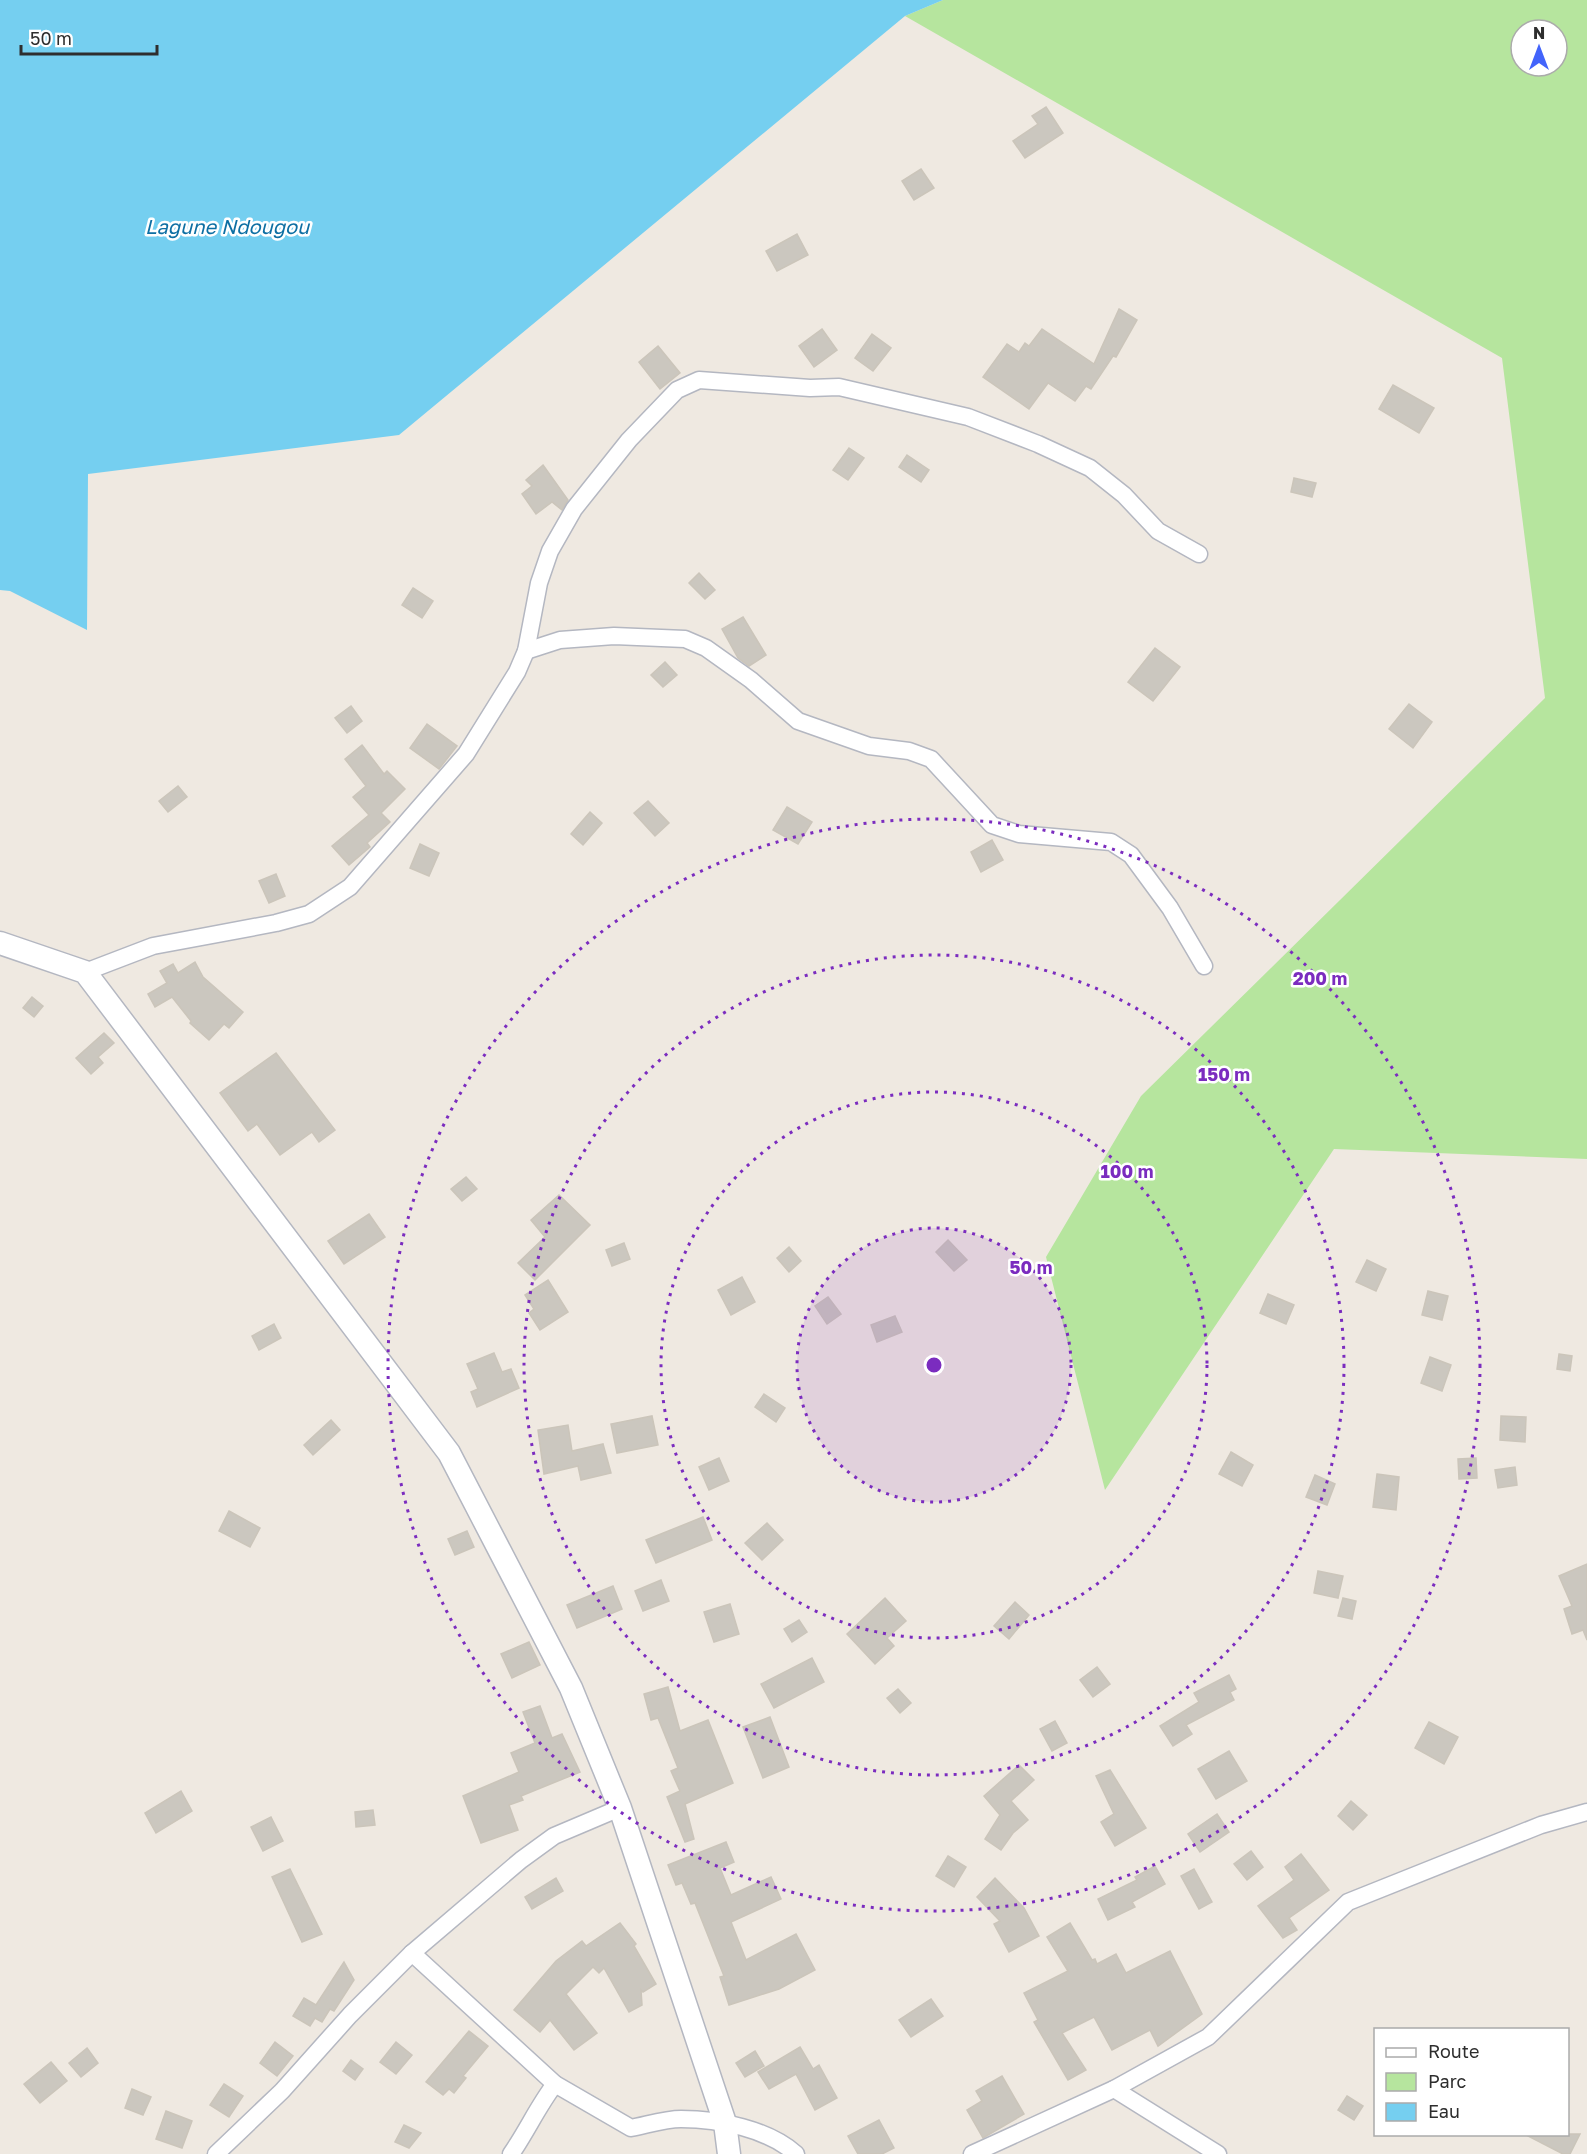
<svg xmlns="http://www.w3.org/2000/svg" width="1587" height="2154" font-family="'Golos Text',sans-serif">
	<rect width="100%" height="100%" fill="#efe9e1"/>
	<path fill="#b6e59e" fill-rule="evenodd" d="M943 0H1587V1159L1334 1149 1105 1490 1046 1257 1141 1096 1545 698 1502 358 905 16ZM1521 30H1557V66H1521Z"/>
	<path fill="#75cff0" d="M0 0H943L905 16 399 435 88 474 87 630 10 591 0 590Z"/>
	<g fill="#cbc7bf" stroke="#cbc5ba" stroke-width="1.5">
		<path d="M1046 107 1063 133 1025 158 1013 141 1038 124 1032 116Z"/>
		<path d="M921 169 934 188 914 200 902 181Z"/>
		<path d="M797 234 808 255 777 271 766 251Z"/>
		<path d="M1119 309 1137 320 1116 357 1113 356 1091 389 1086 386 1075 401 1048 383 1029 409 983 377 1007 344 1019 352 1025 343 1029 346 1042 329 1094 364Z"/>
		<path d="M822 329 837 350 814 367 799 346Z"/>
		<path d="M872 334 891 348 873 371 855 358Z"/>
		<path d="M658 346 680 373 660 389 639 362Z"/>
		<path d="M1393 385 1434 408 1419 433 1379 409Z"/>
		<path d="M849 448 864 458 848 480 833 470Z"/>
		<path d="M907 455 929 470 921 482 899 467Z"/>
		<path d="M543 465 568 500 562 510 552 502 536 514 522 494 532 486 526 480Z"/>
		<path d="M1294 478 1316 483 1312 497 1291 492Z"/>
		<path d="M699 573 715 590 705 599 689 583Z"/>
		<path d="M413 588 433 601 422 618 402 605Z"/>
		<path d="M743 617 766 655 749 666 738 658 722 629Z"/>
		<path d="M1155 648 1180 667 1153 701 1128 682Z"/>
		<path d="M665 662 677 675 663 687 651 675Z"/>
		<path d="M1409 704 1432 722 1413 748 1389 729Z"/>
		<path d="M351 706 362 721 347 733 335 718Z"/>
		<path d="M427 724 457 746 439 769 410 748Z"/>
		<path d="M362 745 384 774 387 771 405 789 381 813 390 822 367 843 370 847 349 865 332 846 369 815 353 797 366 786 345 759Z"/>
		<path d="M178 786 187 797 168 812 159 801Z"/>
		<path d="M648 801 669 823 655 836 634 813Z"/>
		<path d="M787 807 812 822 798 844 773 830Z"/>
		<path d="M590 812 602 823 583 845 571 834Z"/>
		<path d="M992 840 1003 860 981 872 971 852Z"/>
		<path d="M420 844 439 853 429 876 410 868Z"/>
		<path d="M276 874 285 896 269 903 259 881Z"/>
		<path d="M195 962 203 977 243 1012 229 1028 224 1024 209 1040 190 1023 191 1021 172 997 155 1007 148 994 167 983 160 971 173 964 178 973Z"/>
		<path d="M32 997 43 1006 34 1017 23 1008Z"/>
		<path d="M104 1033 114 1043 98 1057 103 1063 91 1074 76 1058Z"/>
		<path d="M276 1053 335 1130 319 1142 312 1132 280 1155 257 1124 248 1131 220 1093Z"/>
		<path d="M466 1177 477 1189 462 1201 451 1189Z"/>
		<path d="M559 1195 590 1225 535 1280 518 1263 545 1237 531 1220Z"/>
		<path d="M369 1214 385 1237 344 1264 328 1241Z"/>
		<path d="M948 1240 967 1260 954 1271 936 1252Z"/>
		<path d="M624 1243 630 1259 612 1266 606 1250Z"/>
		<path d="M789 1247 801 1261 789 1272 777 1258Z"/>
		<path d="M1367 1260 1386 1269 1376 1291 1356 1282Z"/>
		<path d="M742 1277 755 1302 731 1315 718 1290Z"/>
		<path d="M548 1280 568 1312 540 1330 529 1313 534 1309 525 1295Z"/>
		<path d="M1428 1291 1448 1296 1442 1320 1422 1315Z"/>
		<path d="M1268 1294 1294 1305 1286 1324 1260 1313Z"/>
		<path d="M828 1297 841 1314 827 1324 815 1306Z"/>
		<path d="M895 1316 902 1332 877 1342 871 1325Z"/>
		<path d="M274 1324 281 1338 259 1350 252 1336Z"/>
		<path d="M494 1353 502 1372 511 1369 519 1388 477 1407 471 1392 478 1389 467 1364Z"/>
		<path d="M1559 1354 1572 1356 1570 1371 1557 1369Z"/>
		<path d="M1430 1357 1451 1365 1442 1391 1421 1383Z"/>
		<path d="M764 1394 785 1408 776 1422 755 1407Z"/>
		<path d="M652 1416 658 1445 617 1453 611 1424Z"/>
		<path d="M1501 1416 1526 1417 1525 1442 1500 1440Z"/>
		<path d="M331 1420 340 1430 313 1455 304 1445Z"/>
		<path d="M568 1425 572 1451 603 1444 611 1473 581 1480 578 1466 544 1474 538 1430Z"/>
		<path d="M1231 1452 1253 1465 1242 1486 1219 1474Z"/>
		<path d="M719 1458 729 1481 709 1490 699 1467Z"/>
		<path d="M1476 1458 1477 1478 1459 1479 1458 1459Z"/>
		<path d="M1515 1467 1517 1485 1498 1488 1495 1470Z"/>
		<path d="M1377 1474 1399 1477 1396 1510 1373 1507Z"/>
		<path d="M1315 1475 1335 1484 1327 1505 1306 1497Z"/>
		<path d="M229 1511 260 1528 250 1547 219 1531Z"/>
		<path d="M703 1517 712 1540 656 1563 646 1540Z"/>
		<path d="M767 1523 783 1540 762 1560 745 1543Z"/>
		<path d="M467 1531 474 1547 455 1555 448 1539Z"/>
		<path d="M1587 1564V1640L1583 1630 1572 1634 1564 1609 1572 1606 1559 1576Z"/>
		<path d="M1318 1571 1343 1576 1338 1598 1314 1593Z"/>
		<path d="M661 1580 669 1601 643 1611 635 1591Z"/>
		<path d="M613 1586 622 1609 577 1628 567 1605Z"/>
		<path d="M885 1598 906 1621 887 1638 894 1646 875 1664 847 1634Z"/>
		<path d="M1343 1598 1356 1601 1352 1619 1338 1616Z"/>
		<path d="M1015 1602 1029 1615 1009 1639 994 1626Z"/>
		<path d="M730 1604 739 1634 714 1642 704 1612Z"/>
		<path d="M799 1620 807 1632 792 1642 784 1629Z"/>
		<path d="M529 1642 540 1665 512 1678 501 1654Z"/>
		<path d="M812 1658 824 1682 774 1708 761 1684Z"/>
		<path d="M1097 1667 1110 1684 1093 1697 1080 1680Z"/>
		<path d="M1229 1675 1236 1689 1230 1692 1234 1700 1186 1725 1192 1734 1173 1746 1160 1726 1199 1702 1194 1693Z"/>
		<path d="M668 1687 680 1731 708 1720 733 1783 685 1804 694 1839 685 1842 667 1797 680 1791 671 1771 678 1768 658 1718 651 1720 644 1694Z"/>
		<path d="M898 1689 911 1703 900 1713 887 1698Z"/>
		<path d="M540 1706 552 1738 562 1734 580 1772 521 1796 523 1800 509 1805 518 1830 481 1843 463 1796 519 1772 511 1753 535 1743 523 1712Z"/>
		<path d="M770 1717 789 1767 763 1778 743 1727Z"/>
		<path d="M1055 1721 1067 1743 1052 1751 1040 1729Z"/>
		<path d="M1429 1722 1458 1737 1444 1764 1415 1748Z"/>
		<path d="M1229 1751 1247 1781 1216 1799 1198 1769Z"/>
		<path d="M1019 1765 1034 1780 1011 1801 1028 1820 1013 1833 1001 1850 985 1839 1000 1815 984 1796Z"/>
		<path d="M1110 1770 1146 1828 1115 1846 1101 1822 1114 1814 1096 1776Z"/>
		<path d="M181 1791 192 1811 156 1833 145 1813Z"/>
		<path d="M1351 1801 1367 1815 1353 1830 1338 1816Z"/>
		<path d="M373 1810 375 1825 356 1827 355 1812Z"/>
		<path d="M1217 1814 1229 1832 1200 1852 1188 1834Z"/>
		<path d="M271 1817 283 1841 263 1851 251 1827Z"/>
		<path d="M726 1842 734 1862 720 1868 731 1895 771 1877 781 1899 731 1922 746 1960 796 1934 815 1970 779 1989 729 2005 720 1977 724 1976 695 1903 691 1904 682 1883 676 1885 668 1865Z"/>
		<path d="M1251 1851 1263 1867 1247 1880 1234 1864Z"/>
		<path d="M1301 1854 1329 1890 1289 1918 1297 1930 1283 1938 1258 1906 1294 1880 1285 1867Z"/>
		<path d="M948 1856 966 1867 954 1887 936 1876Z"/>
		<path d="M1155 1866 1165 1884 1132 1902 1135 1907 1108 1920 1098 1899 1137 1880 1135 1877Z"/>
		<path d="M290 1869 322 1934 302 1942 272 1877Z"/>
		<path d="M1194 1869 1212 1902 1199 1909 1181 1876Z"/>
		<path d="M556 1878 563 1891 532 1909 525 1897Z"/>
		<path d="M995 1878 1024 1908 1039 1936 1009 1952 994 1924 1000 1921 977 1897Z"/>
		<path d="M620 1923 636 1944 634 1946 656 1984 643 1992 641 1990 642 2005 629 2012 604 1968 599 1973 593 1967 566 1994 597 2033 574 2050 550 2020 540 2032 514 2010 556 1961 582 1941 586 1946Z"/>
		<path d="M1070 1923 1092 1960 1095 1959 1097 1964 1116 1954 1126 1973 1170 1951 1202 2014 1158 2046 1150 2030 1112 2050 1094 2017 1062 2033 1086 2070 1068 2080 1034 2022 1038 2020 1024 1993 1068 1971 1047 1937Z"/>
		<path d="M344 1962 354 1980 334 2011 330 2009 322 2022 315 2018 310 2026 293 2016 304 1998 316 2005Z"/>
		<path d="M931 1999 943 2016 911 2037 899 2020Z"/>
		<path d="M469 2031 488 2046 463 2076 466 2078 454 2093 449 2089 443 2095 426 2082Z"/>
		<path d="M275 2042 293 2056 277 2076 260 2063Z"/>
		<path d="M396 2042 412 2055 396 2074 380 2062Z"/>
		<path d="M800 2047 813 2069 819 2065 837 2098 815 2110 796 2074 769 2089 758 2072Z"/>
		<path d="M87 2048 98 2063 81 2077 69 2063Z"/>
		<path d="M755 2051 764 2066 745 2077 736 2063Z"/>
		<path d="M351 2060 363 2069 355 2080 343 2071Z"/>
		<path d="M51 2062 67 2081 40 2103 24 2084Z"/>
		<path d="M1002 2076 1024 2114 983 2138 967 2110 982 2101 976 2091Z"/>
		<path d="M224 2084 243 2096 229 2117 210 2105Z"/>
		<path d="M132 2089 151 2097 143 2115 125 2108Z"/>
		<path d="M1347 2096 1363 2106 1354 2120 1338 2110Z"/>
		<path d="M166 2111 192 2121 182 2148 156 2139Z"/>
		<path d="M879 2120 894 2148 882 2154H858L848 2136Z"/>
		<path d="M404 2125 421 2133 409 2148 395 2142Z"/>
		<path d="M1524 2134H1580L1570 2154H1563Z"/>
	</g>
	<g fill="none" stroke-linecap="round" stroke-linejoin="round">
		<defs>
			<g id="street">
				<path d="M526 651 560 640 614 636 685 639 706 648 751 680 798 721 869 746 909 751 931 759 992 825 1019 834 1111 842 1131 855 1170 908 1204 966"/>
				<path d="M85 972 153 946 276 923 309 914 350 887 466 754 517 672 526 651 539 583 550 551 574 509 629 440 677 390 699 380 810 388 839 387 968 417 1038 444 1090 468 1124 495 1158 531 1199 554"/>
				<path d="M412 1953 555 2084 631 2128C647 2125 665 2119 681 2119 719 2119 768 2129 796 2154"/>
				<path d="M1114 2089 1218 2154"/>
				<path d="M216 2154 282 2091 350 2015 412 1953 521 1860 554 1836 620 1808"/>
				<path d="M511 2154C527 2131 538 2106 555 2084"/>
				<path d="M972 2154 1114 2089 1208 2037 1348 1902 1541 1825 1587 1812"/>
			</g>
			<path id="secondary" d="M0 943 85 972 449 1453 571 1688 620 1808 725 2123 729 2154"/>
		</defs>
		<use href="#street" stroke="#b4b7c1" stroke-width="19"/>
		<use href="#secondary" stroke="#b4b7c1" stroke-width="25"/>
		<use href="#street" stroke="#fff" stroke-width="16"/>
		<use href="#secondary" stroke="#fff" stroke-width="22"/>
	</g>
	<circle cx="934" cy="1365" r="137" fill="#7b2cbf" fill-opacity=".12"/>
	<g fill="none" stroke="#7b2cbf" stroke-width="3" stroke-dasharray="3 6">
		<circle cx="934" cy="1365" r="137"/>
		<circle cx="934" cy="1365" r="273"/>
		<circle cx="934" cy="1365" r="410"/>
		<circle cx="934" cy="1365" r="546"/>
	</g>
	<g text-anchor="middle" stroke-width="5" stroke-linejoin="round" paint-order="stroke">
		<g font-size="20" font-style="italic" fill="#0d6fa3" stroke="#fff">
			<text x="227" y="234">Lagune Ndougou</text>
		</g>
	</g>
	<circle cx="934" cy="1365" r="9" fill="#7b2cbf" stroke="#fff" stroke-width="3"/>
	<g font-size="18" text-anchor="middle" font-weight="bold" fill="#7b2cbf" stroke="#fff" stroke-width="5" stroke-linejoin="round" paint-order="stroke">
		<text x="1320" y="985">200 m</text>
		<text x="1224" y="1081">150 m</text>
		<text x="1127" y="1178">100 m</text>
		<text x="1031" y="1274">50 m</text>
	</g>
	<rect x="1374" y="2028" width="195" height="108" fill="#ffffff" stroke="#ababab" stroke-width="1.5"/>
	<rect x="1386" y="2048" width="30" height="9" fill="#ffffff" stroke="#ababab" stroke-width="1.5"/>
	<text x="1428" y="2058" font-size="18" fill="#2e2e2e">Route</text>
	<rect x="1386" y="2073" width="30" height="18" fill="#b6e59e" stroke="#ababab" stroke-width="1.5"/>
	<text x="1428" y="2088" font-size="18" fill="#2e2e2e">Parc</text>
	<rect x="1386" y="2103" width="30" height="18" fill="#75cff0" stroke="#ababab" stroke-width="1.5"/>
	<text x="1428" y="2118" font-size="18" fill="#2e2e2e">Eau</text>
	<g transform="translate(1539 48)"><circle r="28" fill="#ffffff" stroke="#ababab" stroke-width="1.5"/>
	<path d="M0-4.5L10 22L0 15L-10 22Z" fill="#4264fb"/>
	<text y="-9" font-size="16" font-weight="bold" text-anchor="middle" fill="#2e2e2e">N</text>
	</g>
	<path d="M21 45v9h136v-9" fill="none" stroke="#2e2e2e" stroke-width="3"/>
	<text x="30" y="45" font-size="18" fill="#2e2e2e" stroke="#ffffff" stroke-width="4.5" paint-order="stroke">50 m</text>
</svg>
